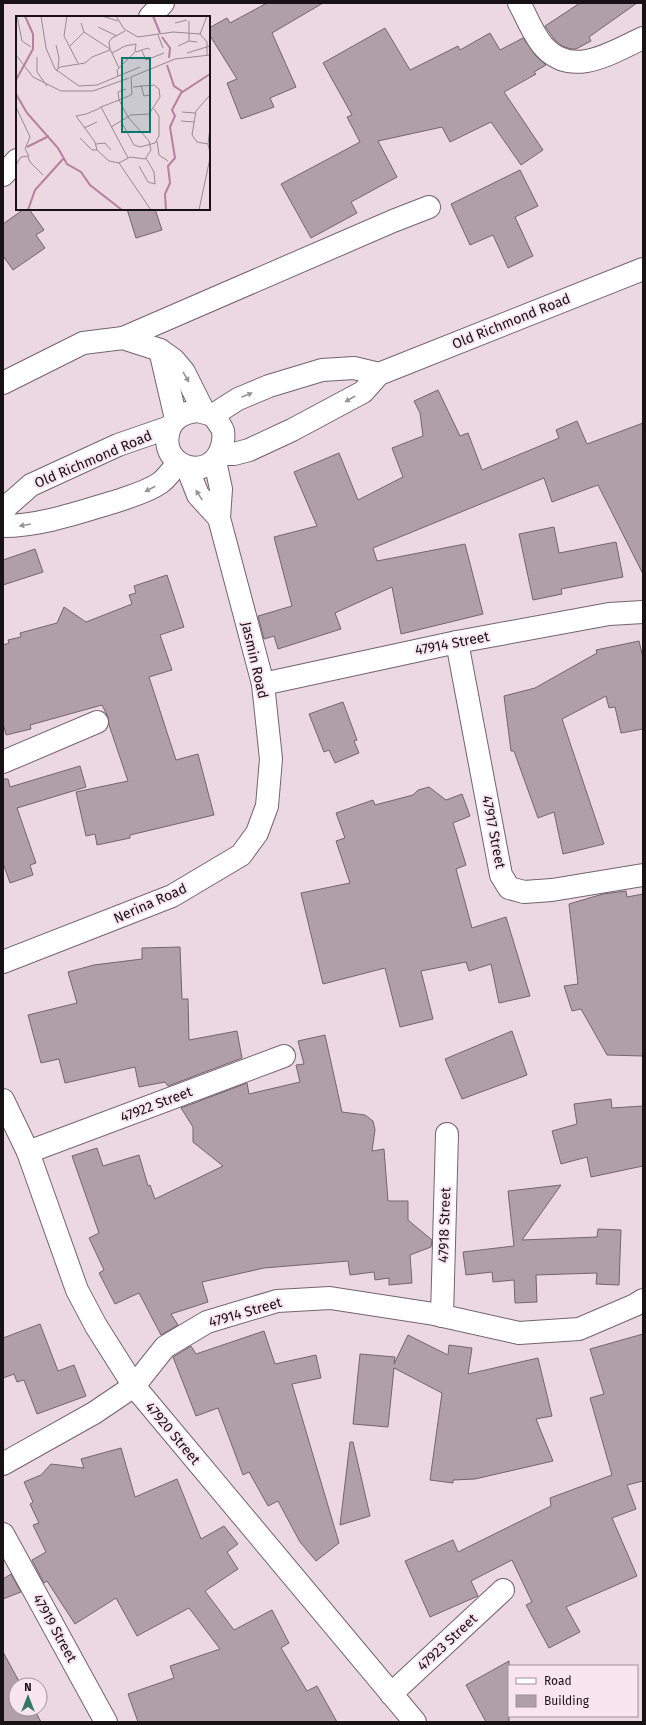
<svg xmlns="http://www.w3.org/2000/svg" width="646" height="1725" font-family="'Fira Sans',sans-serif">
	<rect width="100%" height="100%" fill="#ecd8e1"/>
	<g fill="#b19fa7" stroke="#75646c">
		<path d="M267 3H323L272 33 296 87 270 98 274 107 241 119 227 83 237 79 209 34V28L227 18 230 23Z"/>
		<path d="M580 3H637L589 37 591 41 576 49H571L562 46 554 39 545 26Z"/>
		<path d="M385 28 410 70 458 46 460 50 490 33 500 50 523 38 536 56 546 65 534 72 536 74 504 92 543 150 521 165 491 122 450 142 442 127 378 141 397 177 351 202 357 213 311 238 281 184 360 142 347 117 352 115 323 63Z"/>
		<path d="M520 170 538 206 515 217 533 256 508 268 493 235 470 245 451 204Z"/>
		<path d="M24 209H29L44 230 36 235 45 248 13 270 3 256V224Z"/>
		<path d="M127 209H155L162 230 136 238Z"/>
		<path d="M438 390 460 436 468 433 482 470 559 438 556 430 577 421 587 444 643 423V574L598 485 552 502 544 478 373 548 377 561 465 544 483 614 401 634 392 587 335 613 341 629 278 649 274 636 264 639 258 616 292 606 274 537 317 526 294 472 339 453 358 500 403 477 392 448 423 436 420 413 414 401Z"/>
		<path d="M554 527 559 553 616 542 623 577 561 589 562 594 533 600 519 534Z"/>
		<path d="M35 549 43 572 3 585V560Z"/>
		<path d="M167 575 184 627 160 635 172 670 149 677 176 760 198 754 214 815 130 835V838L97 845 95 834 86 836 76 792 128 781 109 725 108 717 102 705 30 725 31 729 6 735 3 723V645L9 643 8 640 21 637 20 633 57 623 64 607 86 622 132 604 129 595 136 593 134 586Z"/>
		<path d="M639 641 643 658V729L621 733 615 707 609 708 606 696 562 719 604 844 563 854 554 812 538 818 514 751H511L504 696 535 688 597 653 596 650Z"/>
		<path d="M343 702 357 740 354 741 359 753 335 763 329 750 324 752 309 714Z"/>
		<path d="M80 766 86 787 17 808 36 863 30 865 33 875 10 883 3 863V779H8L10 787Z"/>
		<path d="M429 787 446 800 462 794 470 816 453 823 466 865 456 869 472 928 506 917 530 996 499 1003 491 964 469 971 466 962 421 971 433 1019 400 1027 385 968 323 984 301 893 350 883 336 841 345 838 336 813 373 800 375 805 413 795 418 790Z"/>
		<path d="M626 891 627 897 643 894V1056L607 1055 581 1009 572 1011 564 986 578 984 569 904 603 894Z"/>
		<path d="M180 947 182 999H188L189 1040 237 1031 242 1058 168 1086 165 1082 139 1087 135 1067 65 1083 59 1059 41 1063 28 1015 77 1003 68 972 94 965 142 959V948Z"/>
		<path d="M512 1031 527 1075 462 1099 445 1059Z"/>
		<path d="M325 1035 342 1112 365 1115 373 1121 375 1130 372 1151 384 1149 388 1201H408V1220L432 1240 431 1247 410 1255 412 1283 389 1285V1278L375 1280 374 1272 350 1275 348 1261 264 1268 202 1282 208 1302 171 1314 178 1325 161 1335 139 1293 115 1304 99 1273 104 1270 89 1238 99 1233 72 1156 97 1148 103 1166 139 1155 148 1186 150 1185 155 1199 223 1166 193 1142V1127L181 1108 247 1083 249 1094 300 1082 296 1065 304 1064 298 1041Z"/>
		<path d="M611 1099 612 1108 643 1106V1166L591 1177 587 1157 561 1164 552 1131 577 1124 574 1104Z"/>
		<path d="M561 1185 522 1240 597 1237 598 1229 621 1230 619 1285 596 1284 597 1273 536 1275 537 1302 515 1303 514 1280 493 1282 492 1272 466 1275 463 1252 514 1246 508 1191Z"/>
		<path d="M40 1324 58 1371 74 1365 86 1396 37 1414 24 1380 17 1382 14 1374 3 1378V1338Z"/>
		<path d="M264 1331 275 1364 316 1355 321 1378 292 1384 339 1543 316 1561 300 1542 278 1501 268 1506 249 1472 243 1475 218 1408 196 1416 173 1357 191 1346 196 1354Z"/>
		<path d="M643 1334V1481L627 1485 636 1509 612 1518 637 1576 566 1607 580 1632 549 1648 526 1605 532 1602 512 1560 471 1581 478 1596 430 1617 405 1561 453 1540 458 1552 551 1506 550 1498 612 1475 590 1398 604 1394 590 1349Z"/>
		<path d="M408 1335 448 1355 449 1345 472 1348 468 1374 538 1358 552 1416 536 1419 553 1461 475 1479 453 1480V1483L430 1480 442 1393 394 1368 388 1427 353 1424 360 1354 395 1357 394 1364Z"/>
		<path d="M350 1442H353L370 1516 340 1525Z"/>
		<path d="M121 1448 135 1497 177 1479 201 1539 224 1526 238 1544 227 1552 238 1569 205 1591 234 1630 272 1610 289 1643 281 1648 307 1691 317 1686 337 1722H138L128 1694 174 1678 170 1666 220 1649 189 1608 137 1636 116 1598 75 1624 47 1581 44 1583 32 1560 46 1552 33 1525 39 1523 30 1504 33 1502 24 1482 41 1475 51 1464 84 1468 81 1459Z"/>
		<path d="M11 1574 21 1592 3 1599V1579Z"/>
		<path d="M3 1652 21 1685H16V1709H34L41 1722H3Z"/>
		<path d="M509 1661V1722H486L466 1685Z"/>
	</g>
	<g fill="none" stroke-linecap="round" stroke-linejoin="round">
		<defs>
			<g id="minor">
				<path d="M519 3C527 17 534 37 545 48 574 78 612 52 643 38"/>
				<path d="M150 17 163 3"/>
				<path d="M3 175 17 160"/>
				<path d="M123 338 393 221 429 207"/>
				<path d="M160 350 176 419"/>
				<path d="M3 383 83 343 123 338 160 350 174 360 184 372 204 412"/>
				<path d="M187 467 198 495 219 518"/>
				<path d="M457 642 501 875 509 888 524 892 552 890 643 875"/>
				<path d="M263 684 457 642 609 614 643 612"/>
				<path d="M3 762 97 722"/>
				<path d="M3 962 172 896 241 855 257 833 267 806 271 759 263 684 219 518 221 489 215 461"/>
				<path d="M3 1100 28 1152 77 1290 96 1326 134 1386 415 1722"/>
				<path d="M28 1152 284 1056"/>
				<path d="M442 1316 447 1134"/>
				<path d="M3 1464 94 1413 134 1386 165 1347 207 1322 277 1301 330 1298 434 1314 519 1333 579 1329 635 1305 643 1300"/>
				<path d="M3 1534 106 1722"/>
				<path d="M391 1694 503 1590"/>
			</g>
			<g id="tertiary">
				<path d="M198 411 213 415C216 420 221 425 223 431 224 436 223 442 222 446 212 484 157 468 169 430 173 418 185 412 198 411Z"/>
				<path d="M213 415 238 399 269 386 322 370 354 368 379 374"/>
				<path d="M220 454H234L249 450 292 430 363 392 379 374 643 269"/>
				<path d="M3 513 7 506 31 485 118 445 170 427"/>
				<path d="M3 526C41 526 80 512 117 501 131 496 147 492 160 483 167 478 172 470 178 463"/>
			</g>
		</defs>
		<use href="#minor" stroke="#75646c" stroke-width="24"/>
		<use href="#tertiary" stroke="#75646c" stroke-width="24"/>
		<use href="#minor" stroke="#fff" stroke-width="22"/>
		<use href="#tertiary" stroke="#fff" stroke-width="22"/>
	</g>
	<defs><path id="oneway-solid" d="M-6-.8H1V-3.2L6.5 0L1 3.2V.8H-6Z"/></defs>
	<g fill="#989496">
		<use href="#oneway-solid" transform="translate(186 377) rotate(60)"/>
		<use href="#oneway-solid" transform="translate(247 395) rotate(-23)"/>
		<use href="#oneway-solid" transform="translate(350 399) rotate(150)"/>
		<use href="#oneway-solid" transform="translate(150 489) rotate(153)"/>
		<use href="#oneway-solid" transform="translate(199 495) rotate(-123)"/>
		<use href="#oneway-solid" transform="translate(25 525) rotate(170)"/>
	</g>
	<g text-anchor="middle" stroke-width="4" stroke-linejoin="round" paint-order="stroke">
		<g font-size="14" fill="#191215" stroke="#f9e5ee">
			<text transform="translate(511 321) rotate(-22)" y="5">Old Richmond Road</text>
			<text transform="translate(93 459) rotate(-23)" y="5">Old Richmond Road</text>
			<text transform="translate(452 643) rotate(-11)" y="5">47914 Street</text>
			<text transform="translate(255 660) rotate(77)" y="5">Jasmin Road</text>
			<text transform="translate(494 832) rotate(79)" y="5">47917 Street</text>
			<text transform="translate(150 903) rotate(-24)" y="5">Nerina Road</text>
			<text transform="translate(156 1104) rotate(-21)" y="5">47922 Street</text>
			<text transform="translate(444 1225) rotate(-88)" y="5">47918 Street</text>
			<text transform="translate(245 1312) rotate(-16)" y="5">47914 Street</text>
			<text transform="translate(173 1433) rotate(50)" y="5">47920 Street</text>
			<text transform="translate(55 1628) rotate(61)" y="5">47919 Street</text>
			<text transform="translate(447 1642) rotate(-43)" y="5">47923 Street</text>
		</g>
	</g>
	<g transform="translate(16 16)">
		<rect width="194" height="194" fill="#ecd8e1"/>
		<path fill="none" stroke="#b7809c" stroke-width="2" d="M137 0 144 17M146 21 154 32 153 42M151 49 158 70 167 76M0 64 17 33V18L9 0M0 78 11 97 42 132 51 148 65 156 74 169 106 194M11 131 33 120M12 194 19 174 47 143M150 194 149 178 154 167 152 150 159 142 154 111 159 100 156 94 165 77 194 58"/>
		<path fill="none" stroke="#98898f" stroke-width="1" d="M1 0 6 25 15 31M25 0 30 32 39 53 63 70 81 69 124 51M51 0 48 20 62 47M86 0 102 5M100 0 108 13 122 21 157 16 184 18 191 26V39M173 5V25M65 7 68 16 94 33M159 7 171 4M82 11 101 20M184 18 191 0M142 19 147 32M40 29 43 42 42 53M162 30 173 25 181 26M53 31 68 16M126 35 130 44 148 37M120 36 132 32 134 34M96 37 109 30 120 28 119 36 101 54 102 60M171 37 194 30M0 39 17 61 45 75H77L113 62M21 41V56L31 70M103 52 94 33 93 26 96 22 109 15M40 55 44 51 69 47 76 41 94 34M115 61 159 43 194 39M125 69 128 80 134 79M110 73 102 76 103 84 112 101 133 125 135 134 129 143 114 141 103 147 93 145 81 134 79 126 60 100 70 98 82 93 85 91 103 84 113 80 116 78 115 61M0 91 14 121 9 133 13 140 5 141 0 149M85 91 112 142M166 96 179 97M105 105 118 129 124 131 139 127 143 120V100L138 93M165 105 178 106M95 111 115 99 133 98 144 81 143 73 138 69 117 71M68 112 81 106M194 112 192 128 194 137M64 122 76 134H81M141 125 143 139 152 145M80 128 89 127 95 134M192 128 181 126 176 119 180 95 194 79M12 141 14 146 27 159M103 147 135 194M123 150 132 166 139 168 138 156 130 142M183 194 194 142"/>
		<path fill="#0f766e" fill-opacity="0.15" stroke="#0f766e" stroke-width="2" d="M106 42H134V116H106Z"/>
		<rect width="194" height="194" fill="none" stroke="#191215" stroke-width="2"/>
	</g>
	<rect width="646" height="1725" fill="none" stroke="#191215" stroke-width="8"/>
	<rect x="508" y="1665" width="130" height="52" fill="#f9e5ee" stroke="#9f9197"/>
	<rect x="516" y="1678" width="20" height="6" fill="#ffffff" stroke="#9f9197"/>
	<text x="544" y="1685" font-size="12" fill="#191215">Road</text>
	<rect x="516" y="1695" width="20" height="12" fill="#b19fa7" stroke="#9f9197"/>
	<text x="544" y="1705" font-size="12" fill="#191215">Building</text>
	<g transform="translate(28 1697)"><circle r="19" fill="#f9e5ee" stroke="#9f9197"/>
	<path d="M0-3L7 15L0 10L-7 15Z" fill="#347768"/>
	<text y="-6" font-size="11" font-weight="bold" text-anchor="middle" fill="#191215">N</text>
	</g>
</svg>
